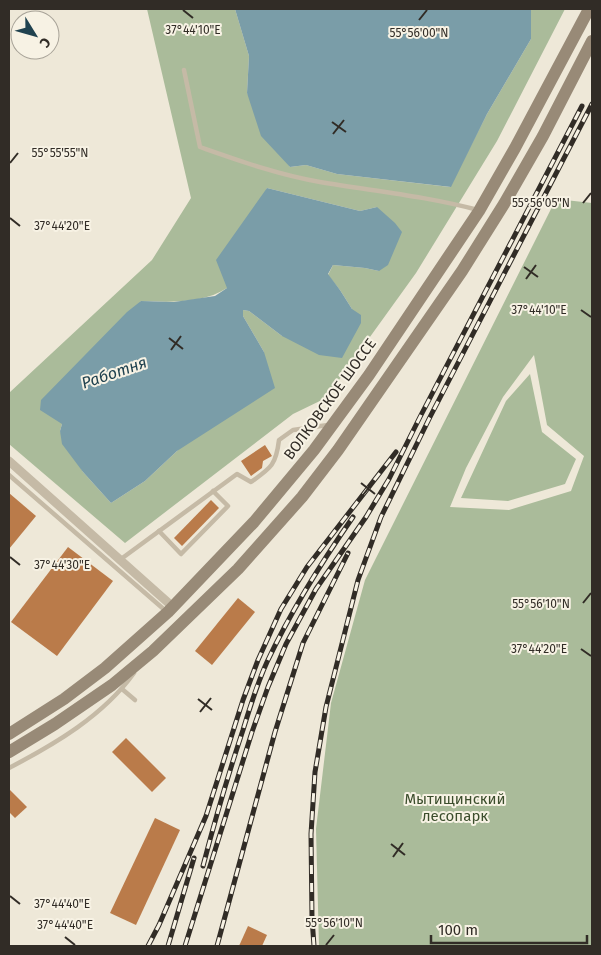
<svg xmlns="http://www.w3.org/2000/svg" width="601" height="955" font-family="'Fira Sans',sans-serif">
	<rect width="100%" height="100%" fill="#eee8d8"/>
	<g fill="#aabb9a" fill-rule="evenodd">
		<path d="M147 9H235L249 56 247 93 290 167 306 165 337 174 450 187 487 114 531 39V9H565L497 141 416 273 326 398 293 414 125 543 9 444V393L152 260 191 198ZM267 188 360 211 377 207 379 271 365 268 333 265 328 275 340 290 352 309 282 336 249 311 243 310V316L264 352 177 451 145 481 111 503 83 472 60 431 62 424 141 301C169 302 203 304 227 288Z"/>
		<path d="M556 199 592 203V946H319L316 829 331 703 365 580ZM534 355 547 425 584 456 571 491 509 510 450 507 466 468 503 397Z"/>
		<path d="M530 374 542 432 576 459 565 484 508 501 461 498 506 401Z"/>
	</g>
	<g fill="#7a9da8">
		<path d="M235 9H531V39L487 114 451 187 337 174 306 165 290 167 261 136 247 93 249 56Z"/>
		<path d="M267 188 360 211 377 207 395 223 402 232 388 265 379 271 365 268 333 265 328 274 340 290 352 309 361 315V323L342 358 319 355 282 336 249 311 243 310V316L264 352 275 388 177 451 145 481 111 503 83 472 62 444 60 431 62 424 40 410 41 400 127 312 141 301 174 302 215 296 227 288 216 260Z"/>
	</g>
	<g fill="#ba7b4a">
		<path d="M265 445 272 456 263 461 262 468 251 476 241 461Z"/>
		<path d="M9 493 36 516 9 549Z"/>
		<path d="M211 500 219 508 182 546 174 538Z"/>
		<path d="M68 547 113 581 57 656 11 622Z"/>
		<path d="M238 598 255 612 212 665 195 651Z"/>
		<path d="M126 738 166 778 152 792 112 752Z"/>
		<path d="M9 789 27 807 15 818 9 812Z"/>
		<path d="M155 818 180 830 136 925 110 913Z"/>
		<path d="M248 926 267 935 262 946H239Z"/>
	</g>
	<g fill="none" stroke-linecap="round" stroke-linejoin="round">
		<g stroke="#c5baa6" stroke-width="4.5">
			<path d="M184 70 200 147C240 161 279 175 320 182 373 191 426 196 478 210"/>
			<path d="M9 475 167 612"/>
			<path d="M159 531 181 554 228 506 213 491"/>
			<path d="M121 559 237 474 251 482C271 468 276 465 279 440L293 430 328 425"/>
			<path d="M122 689 135 700"/>
			<path d="M9 768C55 744 103 716 134 673"/>
		</g>
		<path stroke="#c5baa6" stroke-width="9" d="M9 461 173 607"/>
		<g stroke="#988a77" stroke-width="12">
			<path d="M9 734 64 699 105 668 168 612 254 522 314 450 369 375 479 211 515 148 589 9"/>
			<path d="M9 752 55 724 112 685 153 651 238 569 302 497 338 450 462 271 504 204 543 136 592 41"/>
		</g>
		<defs>
			<g id="rail">
				<path d="M203 866C215 820 228 775 243 730 250 707 257 684 267 662 291 611 321 563 353 517"/>
				<path d="M148 946 159 925 206 816 243 700 258 660 281 609 307 567 396 452"/>
				<path d="M168 946 194 858"/>
				<path d="M185 946 252 732 268 687 286 644 316 589 366 517 389 479 420 417 582 106"/>
				<path d="M217 946 275 732 303 643 348 553"/>
				<path d="M314 946 312 918 311 834 315 772 326 707 358 580 381 517 430 417 592 104"/>
			</g>
		</defs>
		<use href="#rail" stroke="#312c26" stroke-width="5"/>
		<use href="#rail" stroke="#f7f2e4" stroke-width="3" stroke-dasharray="9" stroke-linecap="butt"/>
	</g>
	<path fill="none" stroke="#312c26" stroke-width="2" d="M183 10 193 18M419 20 427 10M332 122 346 132M333 134 344 120M10 163 18 153M583 203 591 193M10 218 20 226M524 267 538 277M526 279 536 265M581 310 591 317M169 338 183 349M171 350 181 336M361 483 375 494M363 495 374 481M10 557 20 565M583 603 591 593M581 649 591 656M198 699 212 710M200 712 211 698M391 844 405 855M393 857 403 843M10 896 20 904M65 937 75 945M326 945 334 935"/>
	<g text-anchor="middle" stroke-width="4" stroke-linejoin="round" paint-order="stroke">
		<g font-size="15" fill="#312c26" stroke="#f7f2e4">
			<text transform="translate(330 399) rotate(-54)" y="5">ВОЛКОВСКОЕ ШОССЕ</text>
		</g>
		<g font-size="15" fill="#3b4d2c" stroke="#f7f2e4">
			<text x="455" y="804">Мытищинский<tspan x="455" dy="17">лесопарк</tspan></text>
		</g>
		<g font-size="16" font-style="italic" fill="#20424f" stroke="#f7f2e4">
			<text transform="translate(114 372) rotate(-19)" y="6">Работня</text>
		</g>
	</g>
	<g font-size="12" text-anchor="middle" fill="#312c26" stroke="#f7f2e4" stroke-width="4" stroke-linejoin="round" paint-order="stroke">
		<text x="193" y="34">37°44'10"E</text>
		<text x="419" y="37">55°56'00"N</text>
		<text x="60" y="157">55°55'55"N</text>
		<text x="541" y="207">55°56'05"N</text>
		<text x="62" y="230">37°44'20"E</text>
		<text x="539" y="314">37°44'10"E</text>
		<text x="62" y="569">37°44'30"E</text>
		<text x="541" y="608">55°56'10"N</text>
		<text x="539" y="653">37°44'20"E</text>
		<text x="62" y="908">37°44'40"E</text>
		<text x="334" y="927">55°56'10"N</text>
		<text x="65" y="929">37°44'40"E</text>
	</g>
	<rect width="601" height="955" fill="none" stroke="#312c26" stroke-width="20"/>
	<g transform="translate(35 35) rotate(127)"><circle r="24" fill="#f7f2e4" stroke="#a8a398"/>
	<path d="M0-4L9 19L0 12L-9 19Z" fill="#20424f"/>
	<text y="-8" font-size="14" font-weight="bold" text-anchor="middle" fill="#312c26">С</text>
	</g>
	<path d="M431 935v8h156v-8" fill="none" stroke="#312c26" stroke-width="2.5"/>
	<text x="438" y="935" font-size="15" fill="#312c26" stroke="#f7f2e4" stroke-width="4" paint-order="stroke">100 m</text>
</svg>
